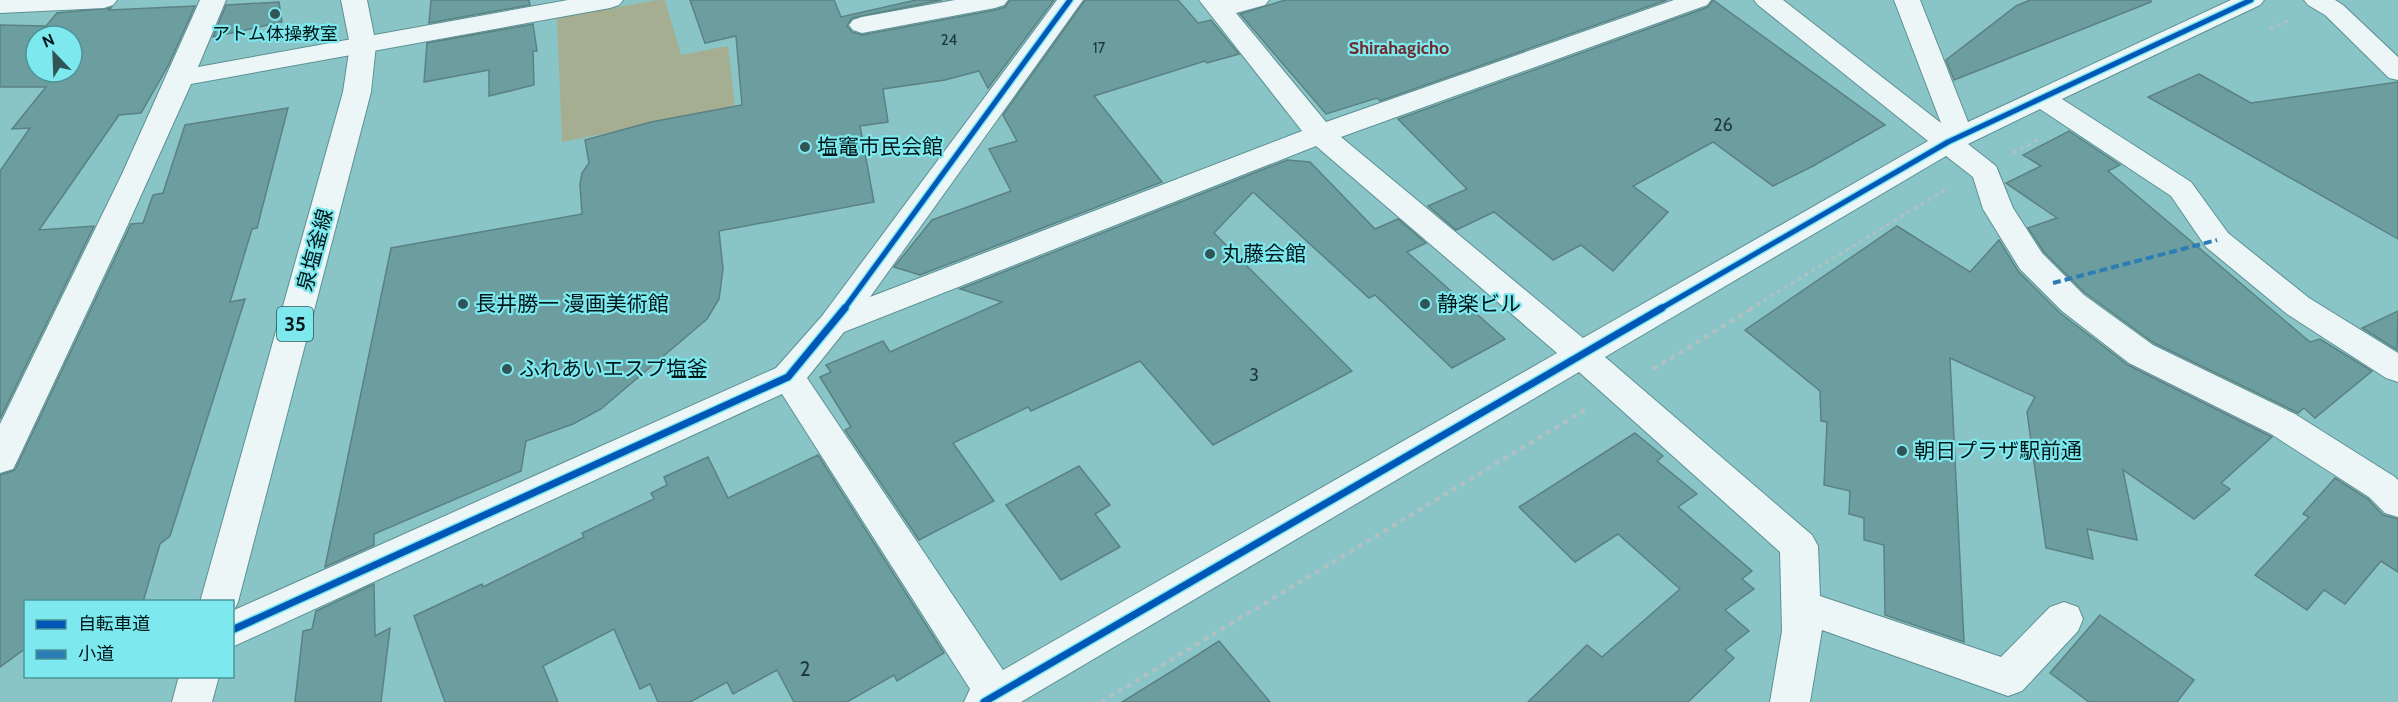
<svg xmlns="http://www.w3.org/2000/svg" width="2398" height="702" font-family="Cabin,'Noto Sans JP',sans-serif">
	<rect width="100%" height="100%" fill="#89c4c7"/>
	<path fill="#a6ae91" d="M657 0H665L681 55 728 46 735 108 562 142 557 18Z"/>
	<g fill="#6c9ea0" stroke="#5b8183" stroke-width="1.5" fill-rule="evenodd">
		<path d="M431 0H529L530 5 429 23Z"/>
		<path d="M690 0H834L841 17 916 0H942L852 18 847 26 852 32 862 35 995 10 1005 7 1010 0H1054L988 88 979 71 945 80 883 89 888 122 860 126 874 202 719 231 723 269 719 299 707 319 601 409 573 424 526 441 521 471 374 534V545L325 567 391 248 582 214 580 184 582 173 589 163 585 140 651 122 742 105 736 36 705 43Z"/>
		<path d="M1085 0H1178L1198 23 1211 20 1239 54 1207 63 1205 61 1094 96 1162 182 920 275 894 267 932 220 1011 191 989 149 1017 141 1003 115Z"/>
		<path d="M1285 0H1667L1380 101 1377 98 1326 114 1240 14Z"/>
		<path d="M1713 0 1885 125 1813 166 1773 186 1713 142 1633 186 1668 212 1613 271 1581 245 1553 260 1494 212 1456 230 1428 206 1467 189 1398 119 1708 7Z"/>
		<path d="M2030 0H2151V2L1954 80 1946 60 2016 6Z"/>
		<path d="M279 2 282 22 213 37 226 5Z"/>
		<path d="M195 6 168 66 141 113 119 115 39 230 94 226 0 419V171L30 128 12 129 46 87H0V25L46 26 57 13 111 8 109 10ZM36 36H72V72H36Z"/>
		<path d="M533 24 537 51H533L534 85 489 96V70L424 82 427 43Z"/>
		<path d="M2199 74 2251 103 2398 82V239L2148 97Z"/>
		<path d="M288 108 257 228 252 229 230 302 245 299 170 536 160 544 143 602H26V648L0 667V475L15 470 131 224 143 223 153 195 163 193 185 125Z"/>
		<path d="M2069 131 2120 165 2108 171 2310 342 2320 339 2372 371 2315 418 2304 408 2298 413 2154 343 2085 293 2044 252 2028 228 2057 218 2006 183 2041 166 2023 155Z"/>
		<path d="M1287 160 1310 162 1375 229 1398 219 1426 243 1407 252 1505 339 1452 368 1375 295 1369 298 1253 192 1214 233 1352 371 1213 445 1140 361 1031 411 1028 407 953 443 994 501 919 540 845 430 851 427 820 377 831 372 826 365 883 341 890 352 1002 302 960 289Z"/>
		<path d="M1897 226 1970 272 1999 240 2018 271 2060 313 2128 365 2272 437 2221 483 2230 489 2194 519 2123 470 2137 540 2087 529 2093 559 2046 548 2027 412 2035 397 1950 358 1964 642 1885 615 1884 545 1864 540V518L1849 514 1850 491 1824 485 1827 422 1821 421 1820 391 1745 330Z"/>
		<path d="M2398 311 2397 350 2362 328Z"/>
		<path d="M1635 433 1663 456 1657 461 1697 494 1678 507 1752 571 1742 579 1754 589 1725 610 1749 631 1725 650 1734 658 1688 702H1528L1587 645 1602 657 1680 589 1618 534 1575 562 1519 507Z"/>
		<path d="M818 455 944 653 897 681 894 675 847 702H794L777 670 733 694 727 682 690 702H658L650 684 640 689 614 629 543 666 558 702H445L414 616 482 584 483 587 584 537 582 533 654 499 651 493 667 485 664 477 708 457 728 498Z"/>
		<path d="M1079 466 1110 505 1095 514 1120 547 1061 580 1006 505Z"/>
		<path d="M2335 478 2368 499 2383 515 2398 519V572L2381 561 2345 604 2324 590 2307 610 2255 575 2309 517 2303 514Z"/>
		<path d="M374 584 375 636 390 628 381 702H295L303 631 312 629 316 611Z"/>
		<path d="M2100 615 2194 680 2177 702H2089L2050 673Z"/>
		<path d="M1219 641 1270 702H1122L1177 668Z"/>
	</g>
	<g fill="none" stroke-linecap="round" stroke-linejoin="round">
		<defs>
			<g id="minor">
				<path d="M0 0H117L113 5 104 8 0 13Z"/>
				<path d="M200 0H226L198 67 568 0H623L619 5 610 8 191 84 125 231 18 459 13 469 0 473V424L122 174Z"/>
				<path d="M955 0H1008L1004 5 995 8 862 33 853 30 849 25 853 20 862 17Z"/>
				<path d="M1057 0H1083L870 297 1302 131 1199 0H1269L1265 5 1236 13 1326 122 1674 0H1711L1707 5 1341 137 1583 338 1928 141 1758 5 1754 0H1783L1941 123 1894 0H1920L1968 122 2231 0H2264L2260 5 2062 99 2191 182 2228 233 2309 298 2398 353V382L2386 378 2287 314 2206 247 2171 196 2040 109 1968 144 1996 166 2013 208 2042 253 2084 295 2153 345 2295 414 2395 477 2398 480V517L2385 513 2369 497 2271 434 2129 363 2062 311 2020 269 1983 209 1973 177 1946 156 1605 357 1812 535 1818 546 1820 596 2001 657 2050 607 2064 602 2078 607 2083 619 2078 631 2022 691 2008 696 1822 630 1810 702H1770L1782 631 1780 552 1579 372 1021 702H964L970 689 782 394 232 647V611L776 368 822 316ZM1316 146 1557 353 1003 670 807 378 844 332Z"/>
				<path d="M2304 0H2335L2343 5 2398 57V80L2389 78 2325 15 2308 5Z"/>
			</g>
			<g id="major">
				<path d="M341 0H367L376 45 371 92 238 602 232 614V602H200L343 92 350 45Z"/>
				<path d="M179 676H219L212 702H172Z"/>
			</g>
		</defs>
		<use href="#minor" stroke="#5c9193" stroke-width="2"/>
		<use href="#major" stroke="#5c9193" stroke-width="2"/>
		<g stroke="#b1c1c2" stroke-width="3" stroke-dasharray="4 4" stroke-linecap="butt">
			<path d="M2270 29 2290 20"/>
			<path d="M2013 153 2041 138"/>
			<path d="M1750 309 1948 188"/>
		</g>
		<g stroke="#b1c1c2" stroke-width="4" stroke-dasharray="5 5" stroke-linecap="butt">
			<path d="M1653 369 1753 308"/>
			<path d="M1101 702 1585 410"/>
		</g>
		<use href="#minor" fill="#edf6f7" fill-rule="evenodd"/>
		<use href="#major" fill="#edf6f7" fill-rule="evenodd"/>
		<path stroke="#2c7db3" stroke-width="4" stroke-dasharray="8 4" stroke-linecap="butt" d="M2053 283 2217 240"/>
		<defs>
			<g id="cycleway-far1">
				<path d="M844 309 1070 0"/>
				<path d="M1660 309 1948 142 2251 0"/>
			</g>
			<g id="cycleway">
				<path d="M232 630 788 377 845 308"/>
				<path d="M984 702 1662 308"/>
			</g>
		</defs>
		<use href="#cycleway-far1" stroke="#7de9ee" stroke-width="8"/>
		<use href="#cycleway" stroke="#7de9ee" stroke-width="10"/>
		<use href="#cycleway-far1" stroke="#0057b8" stroke-width="5"/>
		<use href="#cycleway" stroke="#0057b8" stroke-width="7"/>
	</g>
	<g fill="#315456" stroke="#7de9ee" stroke-width="2">
		<circle cx="275" cy="14" r="6"/>
		<circle cx="805" cy="147" r="6"/>
		<circle cx="1210" cy="254" r="6"/>
		<circle cx="463" cy="304" r="6"/>
		<circle cx="1425" cy="304" r="6"/>
		<circle cx="507" cy="369" r="6"/>
		<circle cx="1902" cy="451" r="6"/>
	</g>
	<g text-anchor="middle" stroke-width="4.5" stroke-linejoin="round" paint-order="stroke">
		<g font-size="15" fill="#1c393b">
			<text x="949" y="45">24</text>
			<text x="1099" y="53">17</text>
		</g>
		<g font-size="18" fill="#011719" stroke="#7de9ee">
			<text x="275" y="40">アトム体操教室</text>
		</g>
		<g font-size="18" font-weight="bold" fill="#702a2e" stroke="#7de9ee">
			<text x="1399" y="54">Shirahagicho</text>
		</g>
		<g font-size="18" fill="#1c393b">
			<text x="1723" y="131">26</text>
			<text x="1254" y="381">3</text>
		</g>
		<rect fill="#7de9ee" stroke="#265659" stroke-width="1.5" x="277" y="307" width="36" height="34" rx="4.5"/>
		<g font-size="20" font-weight="bold" fill="#011719">
			<text x="295" y="331">35</text>
		</g>
		<g font-size="21" fill="#011719" stroke="#7de9ee" text-anchor="start">
			<text x="817" y="154">塩竈市民会館</text>
			<text x="1222" y="261">丸藤会館</text>
			<text x="475" y="311">長井勝一 漫画美術館</text>
			<text x="1437" y="311">静楽ビル</text>
			<text x="519" y="376">ふれあいエスプ塩釜</text>
			<text x="1914" y="458">朝日プラザ駅前通</text>
		</g>
		<g font-size="21" fill="#011719" stroke="#7de9ee">
			<text transform="translate(315 250) rotate(-75)" y="7">泉塩釜線</text>
		</g>
		<g font-size="21" fill="#1c393b">
			<text x="805" y="676">2</text>
		</g>
	</g>
	<rect x="24" y="600" width="210" height="78" fill="#7de9ee" stroke="#4b9599" stroke-width="1.5"/>
	<rect x="36" y="620" width="30" height="9" fill="#0057b8" stroke="#4b9599" stroke-width="1.5"/>
	<text x="78" y="630" font-size="18" fill="#011719">自転車道</text>
	<rect x="36" y="650" width="30" height="9" fill="#2c7db3" stroke="#4b9599" stroke-width="1.5"/>
	<text x="78" y="660" font-size="18" fill="#011719">小道</text>
	<g transform="translate(54 54) rotate(337)"><circle r="28" fill="#7de9ee" stroke="#4b9599" stroke-width="1.5"/>
	<path d="M0-4.5L10 22L0 15L-10 22Z" fill="#315456"/>
	<text y="-9" font-size="16" font-weight="bold" text-anchor="middle" fill="#011719">N</text>
	</g>
</svg>
